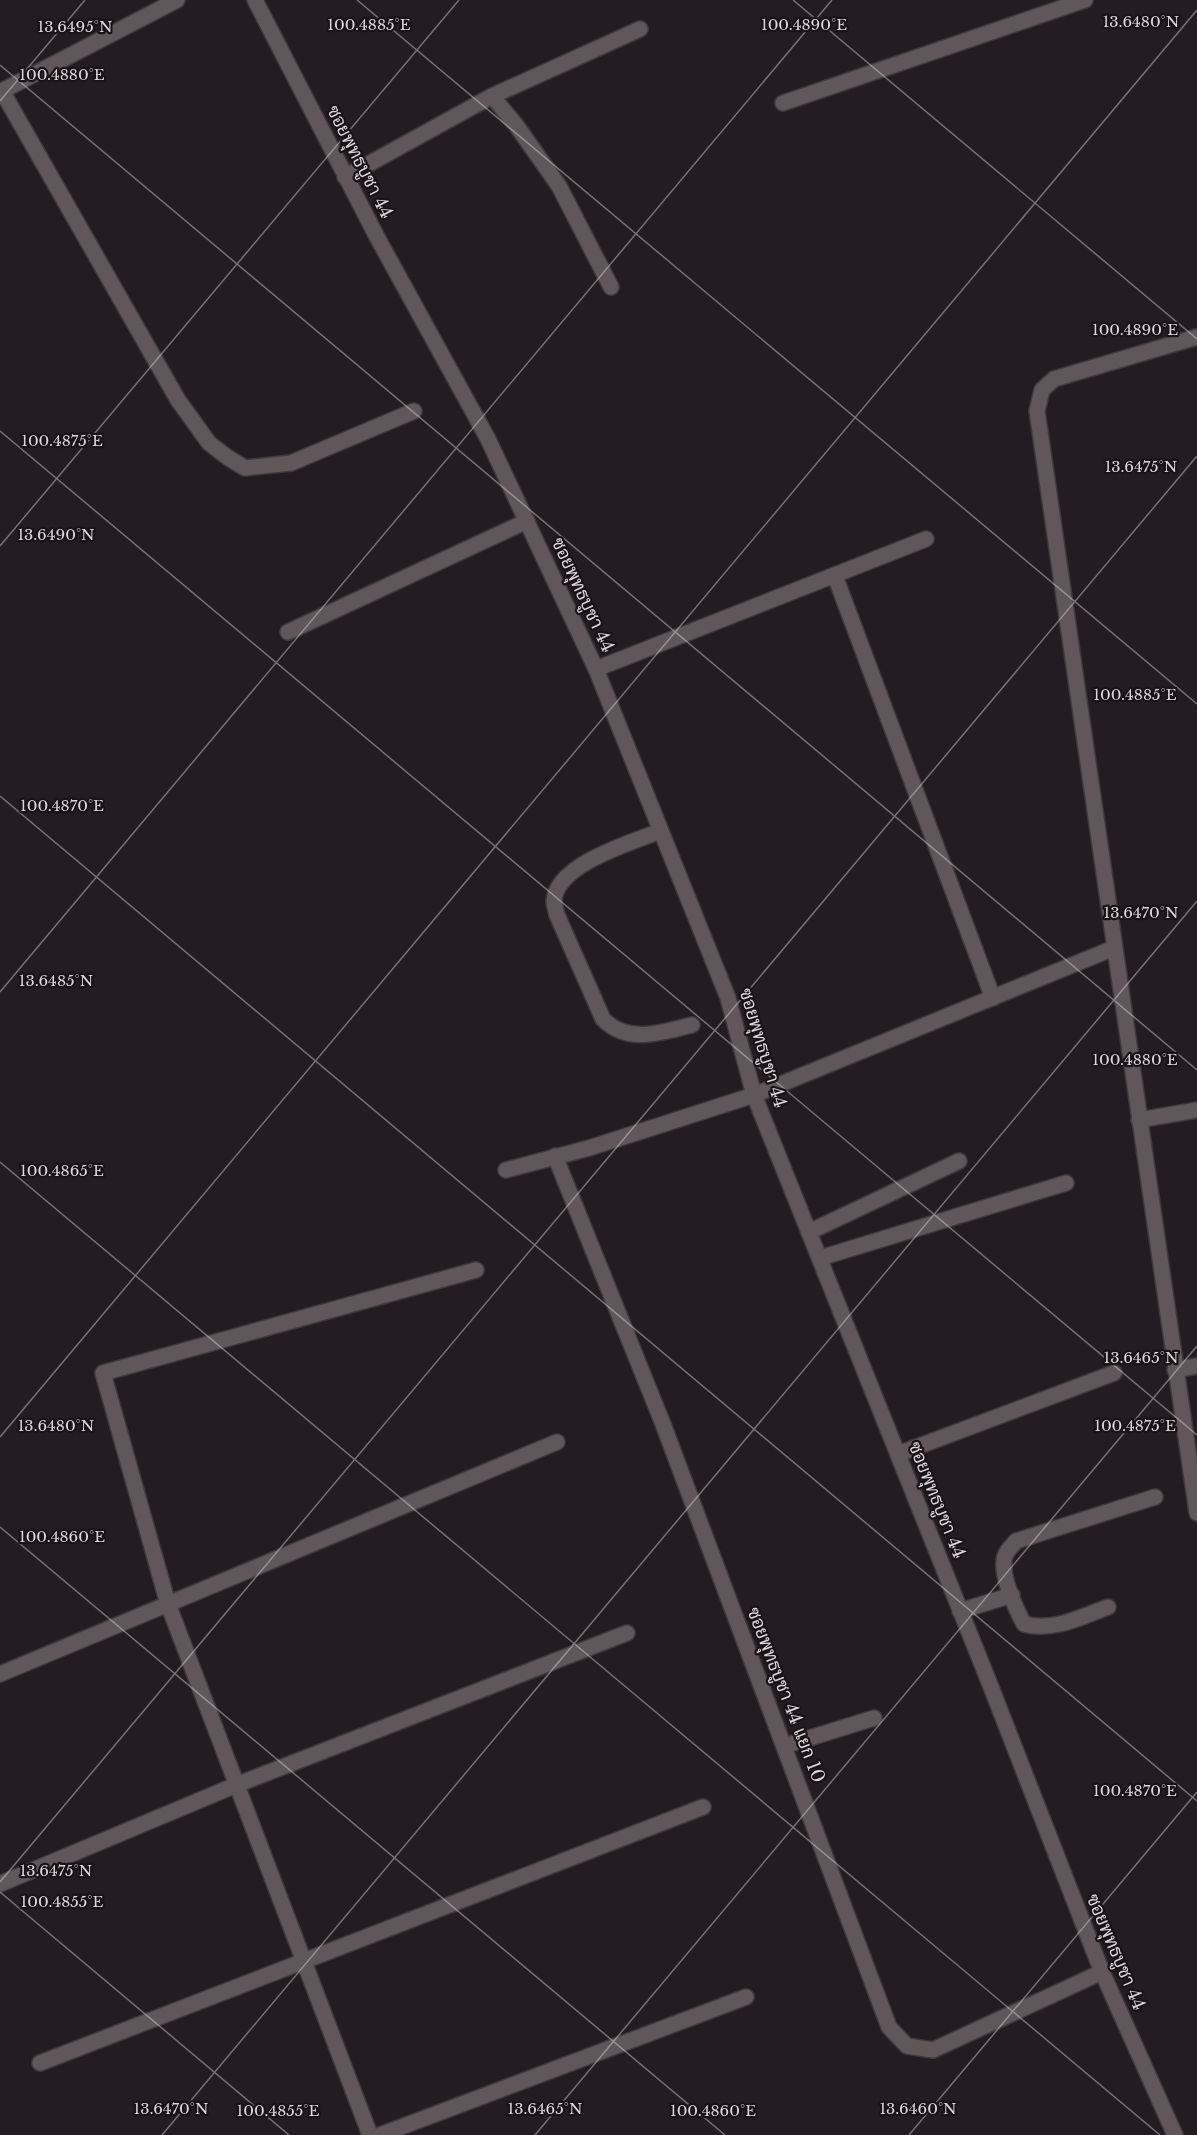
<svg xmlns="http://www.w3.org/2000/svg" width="1197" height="2135" font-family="'Libre Baskerville',Sarabun,serif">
	<rect width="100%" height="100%" fill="#241c20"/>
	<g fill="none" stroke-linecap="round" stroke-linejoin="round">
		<defs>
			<path id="lane" d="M660 831C631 843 556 864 554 901 554 905 556 911 557 915L603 1019C628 1045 662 1032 692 1025"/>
			<g id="street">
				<path d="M255 0 377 237 488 439 596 669 728 998 754 1095 991 1687 1102 1972 1175 2135"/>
				<path d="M2 91 178 400 209 443 227 457 245 468 291 463 414 411"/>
				<path d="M0 92 177 0"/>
				<path d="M492 96 516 125 559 186 611 287"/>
				<path d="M783 103 1085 0"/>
				<path d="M345 177 492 96 640 29"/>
				<path d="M1197 337 1054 379 1042 390 1037 411 1197 1513"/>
				<path d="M835 576 993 998"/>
				<path d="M288 632 527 521"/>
				<path d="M596 669 926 539"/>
				<path d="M1139 1120 1197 1110"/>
				<path d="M555 1156 663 1424 889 2027 907 2046 933 2050 1102 1972"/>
				<path d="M506 1170 589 1148 754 1095 1114 948"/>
				<path d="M809 1232 959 1161"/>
				<path d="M820 1258 1066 1183"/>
				<path d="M1175 1370 1197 1366"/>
				<path d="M898 1454 1114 1373"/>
				<path d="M1108 1607C1081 1617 1053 1632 1024 1624 1016 1609 999 1573 1005 1556 1007 1550 1012 1546 1016 1541L1155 1497"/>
				<path d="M960 1611 1012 1595"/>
				<path d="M0 1674 557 1442"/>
				<path d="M784 1746 874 1718"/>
				<path d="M0 1884 236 1785 627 1633"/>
				<path d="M40 2063 703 1807"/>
				<path d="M370 2135 168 1604 103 1373 476 1270"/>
				<path d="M380 2135 746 1997"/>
			</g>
		</defs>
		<use href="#lane" stroke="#3f393c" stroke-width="18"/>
		<use href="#street" stroke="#3f393c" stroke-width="18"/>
		<use href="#lane" stroke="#61575b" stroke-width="15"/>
		<use href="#street" stroke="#61575b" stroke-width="15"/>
	</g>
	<path fill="none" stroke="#dcd7d9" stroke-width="1.5" stroke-opacity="0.45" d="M357 0 1197 704M793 0 1197 339M0 65 1197 1070M0 101 85 0M0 431 1197 1435M0 546 459 0M0 796 1197 1801M0 992 832 0M0 1162 1160 2135M0 1437 1197 10M0 1527 725 2135M0 1882 1197 456M0 1892 289 2135M162 2135 1197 901M535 2135 1197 1346M909 2135 1197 1792"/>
	<g text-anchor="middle" stroke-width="4.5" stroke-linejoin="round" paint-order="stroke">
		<g font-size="18" fill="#dcd7d9" stroke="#1b1317">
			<text transform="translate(360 162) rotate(63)" y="6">ซอยพุทธบูชา 44</text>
			<text transform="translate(583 595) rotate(65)" y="6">ซอยพุทธบูชา 44</text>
			<text transform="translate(763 1048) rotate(73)" y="6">ซอยพุทธบูชา 44</text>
			<text transform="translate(937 1500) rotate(68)" y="6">ซอยพุทธบูชา 44</text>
			<text transform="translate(786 1695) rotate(69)" y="6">ซอยพุทธบูชา 44 แยก 10</text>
			<text transform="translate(1116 1952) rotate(67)" y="6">ซอยพุทธบูชา 44</text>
		</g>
	</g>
	<g font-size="15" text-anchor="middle" fill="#dcd7d9" stroke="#1b1317" stroke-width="4.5" stroke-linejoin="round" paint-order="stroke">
		<text x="1141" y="27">13.6480°N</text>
		<text x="369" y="30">100.4885°E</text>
		<text x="804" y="30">100.4890°E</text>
		<text x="75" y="32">13.6495°N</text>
		<text x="62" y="80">100.4880°E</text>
		<text x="1135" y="335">100.4890°E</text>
		<text x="62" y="446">100.4875°E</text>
		<text x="1141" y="472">13.6475°N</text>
		<text x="56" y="540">13.6490°N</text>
		<text x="1135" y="700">100.4885°E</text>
		<text x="62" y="811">100.4870°E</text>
		<text x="1141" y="918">13.6470°N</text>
		<text x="56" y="986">13.6485°N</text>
		<text x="1135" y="1065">100.4880°E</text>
		<text x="62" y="1176">100.4865°E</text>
		<text x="1141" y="1363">13.6465°N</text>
		<text x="56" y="1431">13.6480°N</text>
		<text x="1135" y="1431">100.4875°E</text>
		<text x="62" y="1542">100.4860°E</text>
		<text x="1135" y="1796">100.4870°E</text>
		<text x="56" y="1876">13.6475°N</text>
		<text x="62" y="1907">100.4855°E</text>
		<text x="171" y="2114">13.6470°N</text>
		<text x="545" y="2114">13.6465°N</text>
		<text x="918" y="2114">13.6460°N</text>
		<text x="278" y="2116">100.4855°E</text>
		<text x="713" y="2116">100.4860°E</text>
	</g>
</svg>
